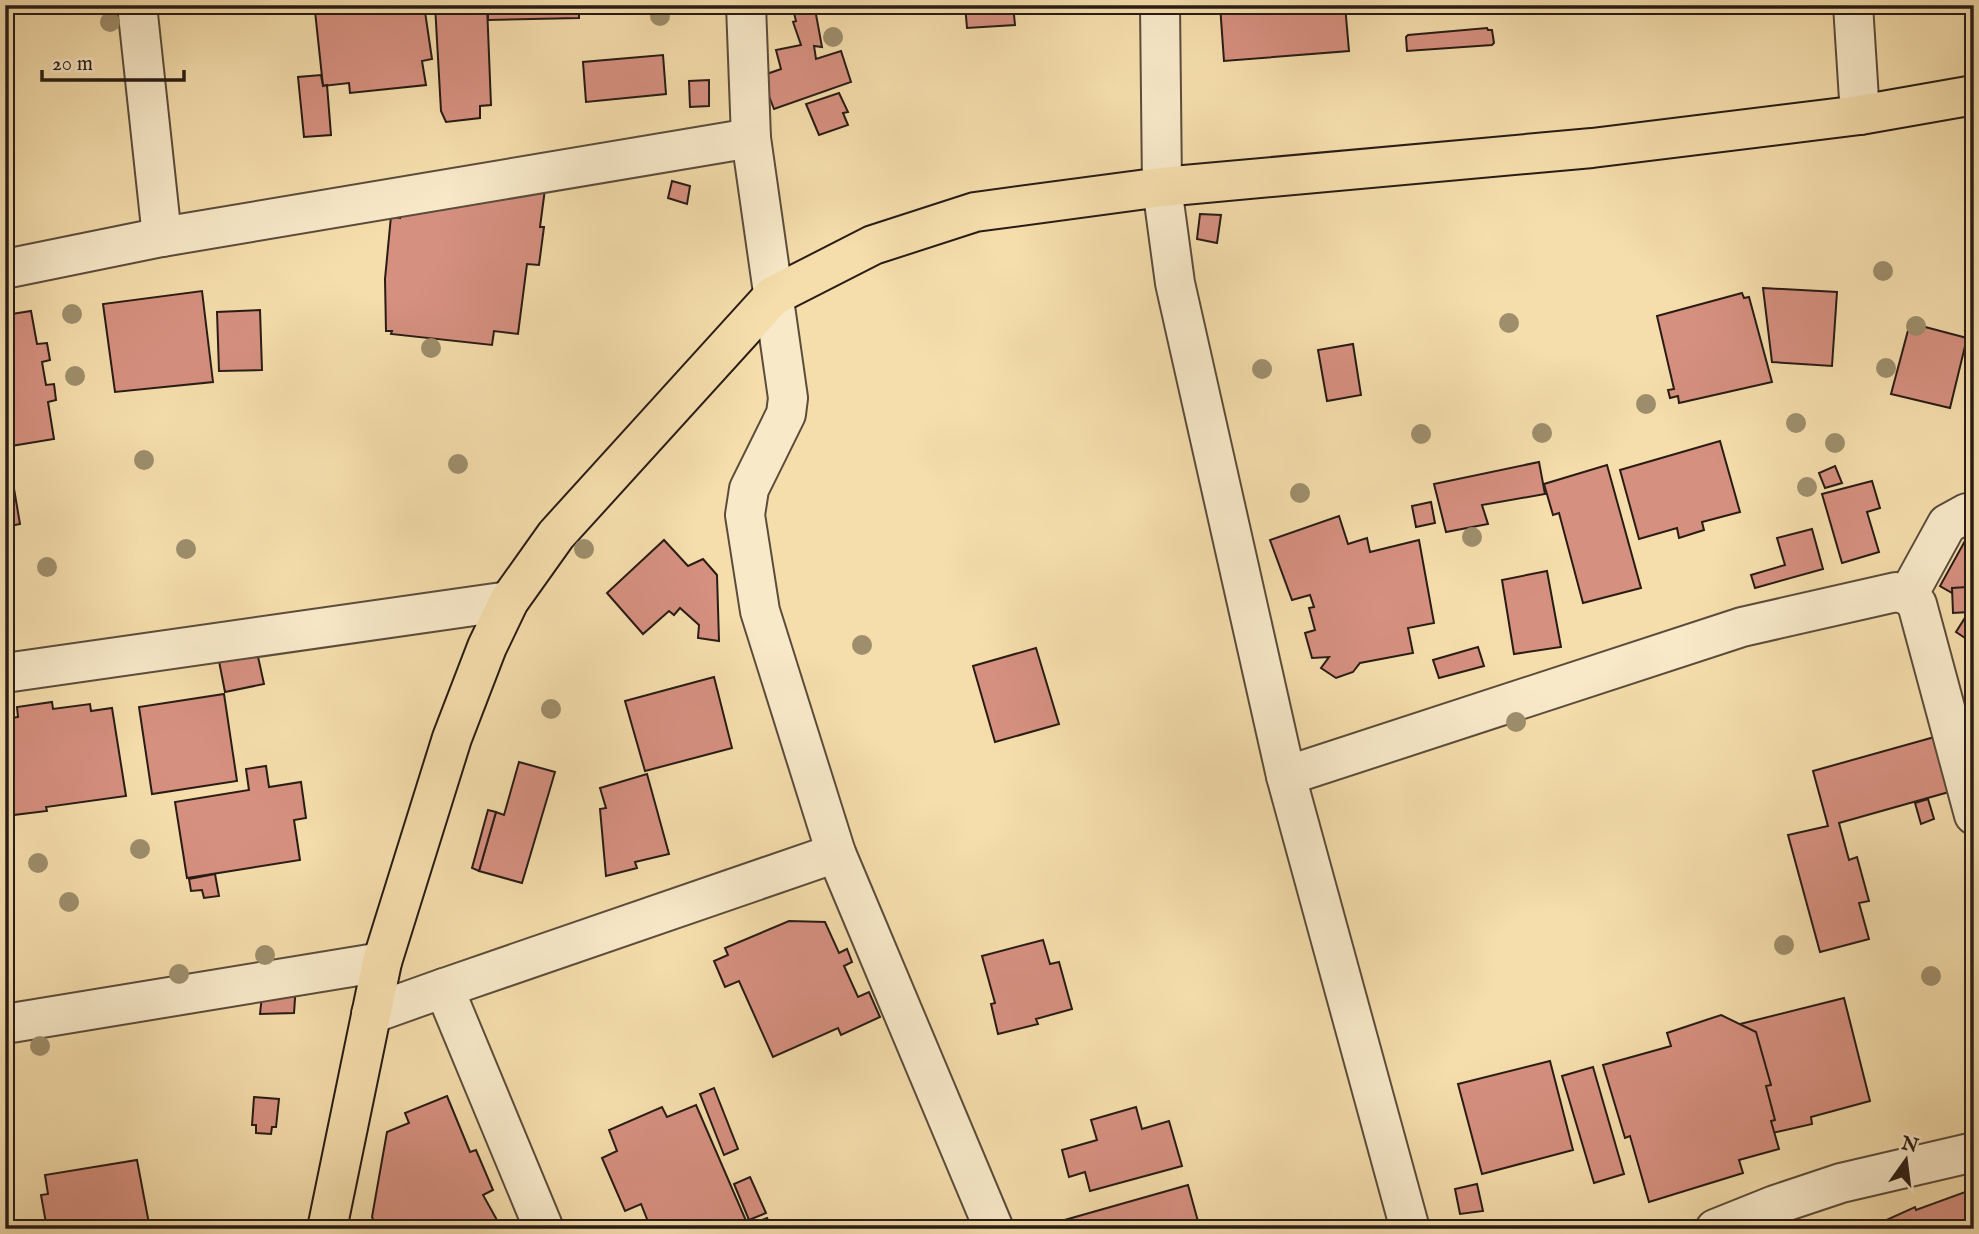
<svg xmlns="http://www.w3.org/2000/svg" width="1979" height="1234" font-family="'IM FELL English',serif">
	<rect width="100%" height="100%" fill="#f5ddac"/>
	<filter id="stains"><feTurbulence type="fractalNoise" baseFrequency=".00286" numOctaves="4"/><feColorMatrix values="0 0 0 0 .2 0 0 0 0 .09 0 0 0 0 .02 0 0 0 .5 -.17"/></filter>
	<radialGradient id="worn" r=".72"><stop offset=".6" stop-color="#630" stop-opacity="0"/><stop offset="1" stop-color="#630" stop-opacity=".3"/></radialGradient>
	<g fill="#d69080" stroke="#281c15" stroke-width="2">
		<path d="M358 5H424L432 59 422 61 426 85 350 93 349 83 323 86 315 11Z"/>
		<path d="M435 5H487L491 105 480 106V118L446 122 441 111Z"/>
		<path d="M488 5H579V18L488 20Z"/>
		<path d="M965 5H1013L1015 25 967 28Z"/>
		<path d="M1220 5H1345L1349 51 1224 61Z"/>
		<path d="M815 9 822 47 814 46 816 59 841 51 851 82 774 109 761 76 781 69 776 50 801 45 793 22 796 21 794 13Z"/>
		<path d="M1487 28 1488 30H1492L1494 43 1492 45 1407 51 1406 37 1408 35Z"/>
		<path d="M663 55 666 94 586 102 583 62Z"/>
		<path d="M321 75 323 86 327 85 331 135 304 137 298 77Z"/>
		<path d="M709 80V106L690 107 689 81Z"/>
		<path d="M839 93 848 112 843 113 848 125 819 135 806 104Z"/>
		<path d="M672 181 690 186 687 204 668 198Z"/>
		<path d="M545 189 540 227H544L539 265 527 264 518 334 494 331 492 345 391 334 392 331H386L385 279 391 216 400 218V211Z"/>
		<path d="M1200 214 1221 215 1217 243 1197 239Z"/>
		<path d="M1763 288 1837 292 1832 366 1772 362Z"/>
		<path d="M202 291 213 382 115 392 103 304Z"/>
		<path d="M1742 293 1744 298 1749 297 1772 382 1679 403 1678 396 1670 398 1668 390 1674 389 1657 316Z"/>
		<path d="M260 310 262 370 219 371 217 312Z"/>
		<path d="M31 311 37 344 47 343 50 360 42 362 46 385 54 384 56 400 48 402 54 439 5 447V315Z"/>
		<path d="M1974 311V334L1965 330Z"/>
		<path d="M1910 323 1967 338 1950 408 1891 394Z"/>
		<path d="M1353 344 1361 395 1327 401 1318 350Z"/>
		<path d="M1720 441 1740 512 1702 522 1704 530 1679 538 1677 528 1639 539 1620 470Z"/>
		<path d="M1539 462 1545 494 1482 505 1488 524 1446 532 1434 484Z"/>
		<path d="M5 465H10L20 524 5 527Z"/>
		<path d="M1607 465 1641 588 1583 603 1559 513 1553 515 1544 484Z"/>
		<path d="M1835 466 1842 483 1825 488 1819 473Z"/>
		<path d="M1872 481 1880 508 1867 512 1879 552 1842 563 1822 494Z"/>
		<path d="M1431 502 1435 523 1416 527 1412 506Z"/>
		<path d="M1339 516 1348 544 1367 538 1370 552 1419 540 1434 623 1408 628 1413 653 1360 663 1353 672 1336 678 1321 668 1329 657 1312 658 1305 633 1315 630 1309 608 1314 607 1310 595 1292 600 1270 540Z"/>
		<path d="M1812 529 1823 569 1755 588 1751 575 1785 565 1777 538Z"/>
		<path d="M1966 539 1974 543V644L1956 632 1973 605 1940 586Z"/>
		<path d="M664 540 688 566 703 559 717 575 719 641 698 638 699 625 680 608 674 615 669 611 643 634 607 593Z"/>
		<path d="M1547 571 1561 647 1514 654 1502 580Z"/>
		<path d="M1967 587 1969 612 1953 613 1952 588Z"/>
		<path d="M255 643 264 684 225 692 217 651Z"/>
		<path d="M1478 647 1484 666 1439 678 1433 660Z"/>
		<path d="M1036 648 1059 724 995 742 973 666Z"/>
		<path d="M714 677 732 748 645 771 625 701Z"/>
		<path d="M224 694 237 781 152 794 139 707Z"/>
		<path d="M52 702 53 709 90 704 91 711 112 708 126 796 46 807 47 811 5 816V719L18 717 17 707Z"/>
		<path d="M1938 736 1956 790 1839 823 1849 860 1857 857 1869 901 1859 903 1869 939 1820 952 1788 835 1828 826 1813 771Z"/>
		<path d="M519 762 555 772 522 883 479 871 496 812 504 815Z"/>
		<path d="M266 766 269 787 301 782 306 818 294 820 300 860 187 878 175 802 249 790 246 769Z"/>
		<path d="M647 774 669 854 635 862 637 868 606 876 600 809 606 808 600 788Z"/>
		<path d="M1928 799 1934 819 1921 824 1915 803Z"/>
		<path d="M488 810 496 812 479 871 472 868Z"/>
		<path d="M215 874 219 896 204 898 202 890 191 891 189 879Z"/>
		<path d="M789 921 825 922 839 953 847 949 852 962 844 966 858 997 869 992 880 1017 841 1035 838 1028 773 1057 739 981 725 987 714 961 728 955 725 948Z"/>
		<path d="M1043 940 1050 964 1059 962 1072 1009 1036 1019 1038 1024 998 1034 991 1004 995 1003 982 956Z"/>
		<path d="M296 984 294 1013 260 1014 263 986Z"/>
		<path d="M1844 998 1870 1101 1811 1117 1812 1124 1768 1134 1740 1024Z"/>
		<path d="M1721 1015 1756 1032 1771 1085 1766 1086 1775 1120 1771 1121 1779 1149 1739 1160 1743 1173 1649 1202 1630 1136 1625 1138 1603 1065 1671 1046 1667 1033Z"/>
		<path d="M1550 1061 1573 1150 1482 1174 1458 1084Z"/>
		<path d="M1593 1067 1624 1174 1594 1183 1562 1076Z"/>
		<path d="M714 1088 738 1149 724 1155 700 1094Z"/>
		<path d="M447 1096 470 1152 476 1150 493 1190 483 1195 502 1229H377L372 1217 387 1132 409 1123 405 1113Z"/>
		<path d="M254 1097 279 1099 276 1127H272L271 1134 256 1133V1125H252Z"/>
		<path d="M696 1105 747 1223 734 1229H651L641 1204 625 1211 602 1158 617 1151 609 1130 662 1107 667 1117Z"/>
		<path d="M1136 1107 1142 1129 1169 1121 1182 1166 1090 1191 1085 1172 1069 1177 1062 1150 1097 1140 1091 1120Z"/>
		<path d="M137 1160 150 1229H47L41 1195 48 1194 45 1175Z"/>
		<path d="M750 1177 766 1213 749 1220 734 1184Z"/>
		<path d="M1477 1184 1483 1211 1460 1214 1455 1189Z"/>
		<path d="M1188 1185 1199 1225 1187 1229H1041L1040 1227Z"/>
		<path d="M1965 1192 1974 1198V1229H1874L1873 1226 1915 1207 1916 1210Z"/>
		<path d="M767 1218 772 1229H748L747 1226Z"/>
	</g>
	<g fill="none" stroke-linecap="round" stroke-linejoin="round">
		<defs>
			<g id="minor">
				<path d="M137 5 162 237"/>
				<path d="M746 5 751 138 788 398 786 414 749 489 745 515 760 611 836 853 994 1229"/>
				<path d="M1160 5 1162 187 1175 283 1286 776 1410 1229"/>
				<path d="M1853 5 1860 115"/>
				<path d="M5 269 162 237 751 138"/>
				<path d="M1908 595 1947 524 1967 513H1974"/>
				<path d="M5 673 509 601"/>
				<path d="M1286 776 1742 627 1896 592 1908 595 1917 604 1974 815"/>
				<path d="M444 988 836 853"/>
				<path d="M371 1014 444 988 544 1229"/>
				<path d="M5 1024 382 962"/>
				<path d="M1715 1229 1775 1205 1841 1183 1974 1152"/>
			</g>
			<path id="major" d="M327 1229 382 962 452 738 487 647 509 601 556 535 773 296 873 245 975 212 1162 187 1592 148 1860 115 1974 95"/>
		</defs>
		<use href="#minor" stroke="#5b4c3b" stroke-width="42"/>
		<use href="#major" stroke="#281c15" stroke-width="42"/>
		<use href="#minor" stroke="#f8e9c9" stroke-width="38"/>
		<use href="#major" stroke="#f5ddac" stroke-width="38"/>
	</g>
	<g fill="#9e8e6c">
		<circle cx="660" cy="16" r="10"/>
		<circle cx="110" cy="22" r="10"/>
		<circle cx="833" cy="37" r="10"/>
		<circle cx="1883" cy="271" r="10"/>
		<circle cx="72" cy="314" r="10"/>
		<circle cx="1509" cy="323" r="10"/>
		<circle cx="1916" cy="326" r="10"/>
		<circle cx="431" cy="348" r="10"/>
		<circle cx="1886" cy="368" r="10"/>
		<circle cx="1262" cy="369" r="10"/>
		<circle cx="75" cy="376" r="10"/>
		<circle cx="1646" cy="404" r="10"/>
		<circle cx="1796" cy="423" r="10"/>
		<circle cx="1542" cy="433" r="10"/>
		<circle cx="1421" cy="434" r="10"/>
		<circle cx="1835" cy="443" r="10"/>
		<circle cx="144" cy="460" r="10"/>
		<circle cx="458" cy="464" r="10"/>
		<circle cx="1807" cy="487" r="10"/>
		<circle cx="1300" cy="493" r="10"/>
		<circle cx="1472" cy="537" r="10"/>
		<circle cx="186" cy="549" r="10"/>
		<circle cx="584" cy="549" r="10"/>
		<circle cx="47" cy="567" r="10"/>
		<circle cx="862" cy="645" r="10"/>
		<circle cx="551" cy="709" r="10"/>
		<circle cx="1516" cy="722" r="10"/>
		<circle cx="140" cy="849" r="10"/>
		<circle cx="38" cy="863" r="10"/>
		<circle cx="69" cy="902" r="10"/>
		<circle cx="1784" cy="945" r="10"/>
		<circle cx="265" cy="955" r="10"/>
		<circle cx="179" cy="974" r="10"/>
		<circle cx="1931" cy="976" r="10"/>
		<circle cx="40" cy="1046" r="10"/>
	</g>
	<rect width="1979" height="1234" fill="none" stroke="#f5ddac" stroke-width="28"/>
	<rect x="7" y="7" width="1965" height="1220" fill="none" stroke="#281c15" stroke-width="3.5"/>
	<rect x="14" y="14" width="1951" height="1206" fill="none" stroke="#281c15" stroke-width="2"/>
	<g transform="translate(1906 1160) rotate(14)" stroke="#f8e9c9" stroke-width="5" paint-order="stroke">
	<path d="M0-5L12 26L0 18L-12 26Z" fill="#281c15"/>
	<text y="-10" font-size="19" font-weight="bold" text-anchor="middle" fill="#281c15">N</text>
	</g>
	<path d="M42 70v10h142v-10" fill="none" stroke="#281c15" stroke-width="3.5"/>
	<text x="52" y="70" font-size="21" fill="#281c15" stroke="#f8e9c9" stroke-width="5" paint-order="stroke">20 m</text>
	<rect width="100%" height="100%" filter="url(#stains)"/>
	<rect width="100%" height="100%" fill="url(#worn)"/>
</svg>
